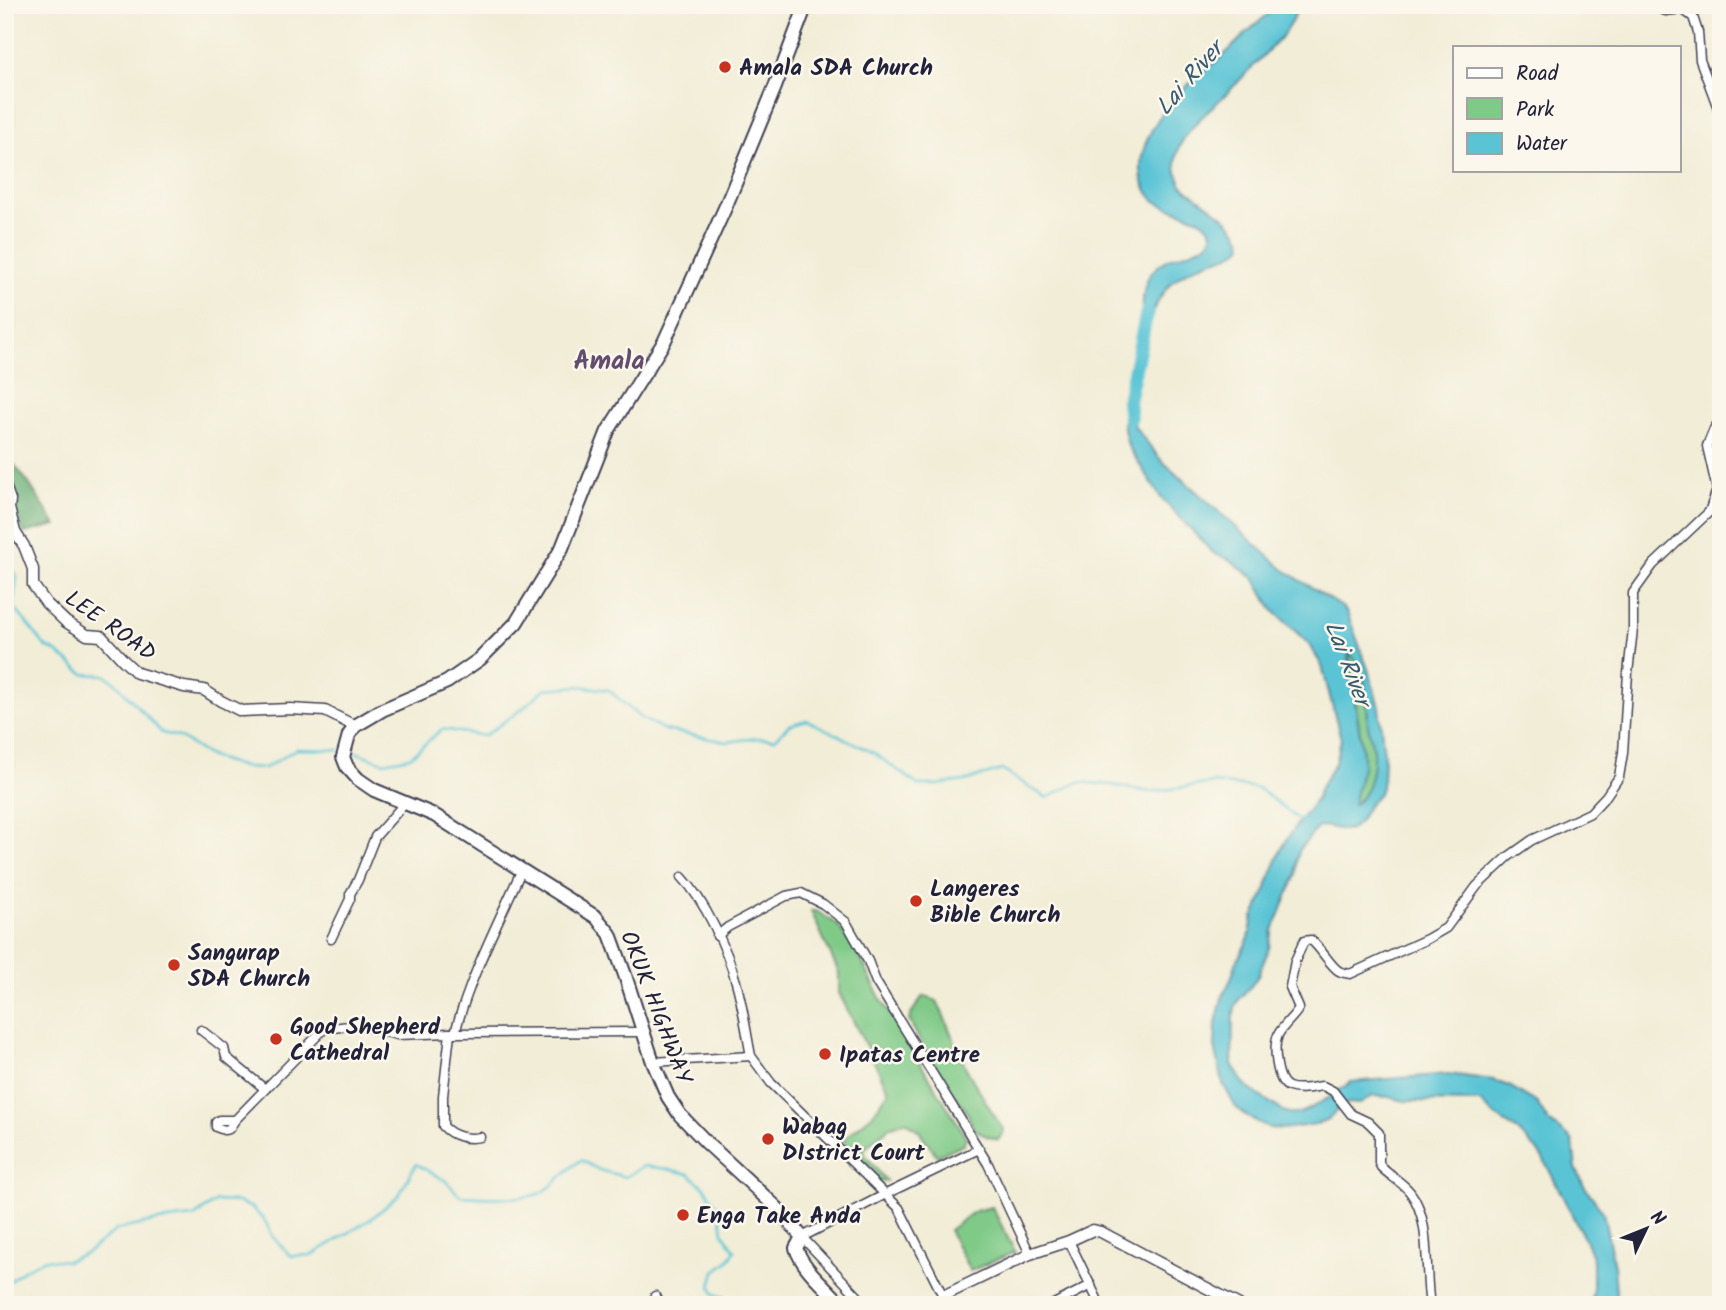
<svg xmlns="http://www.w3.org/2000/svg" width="1726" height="1310" font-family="Kalam,sans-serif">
	<rect width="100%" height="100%" fill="#fbf7ec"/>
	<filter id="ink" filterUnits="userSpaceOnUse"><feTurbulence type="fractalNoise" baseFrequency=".0143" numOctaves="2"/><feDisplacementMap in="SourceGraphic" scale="14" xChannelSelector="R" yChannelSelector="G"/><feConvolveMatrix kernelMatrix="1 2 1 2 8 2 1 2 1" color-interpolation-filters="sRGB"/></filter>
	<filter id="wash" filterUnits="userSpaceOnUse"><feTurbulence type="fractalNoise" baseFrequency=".00686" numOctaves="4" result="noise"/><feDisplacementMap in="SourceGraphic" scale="28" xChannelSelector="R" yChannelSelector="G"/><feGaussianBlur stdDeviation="1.57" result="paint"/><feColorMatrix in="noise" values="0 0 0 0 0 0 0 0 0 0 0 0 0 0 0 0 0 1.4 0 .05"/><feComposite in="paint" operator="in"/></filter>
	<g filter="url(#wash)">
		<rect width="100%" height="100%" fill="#f2edd7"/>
		<g fill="#80ca88" stroke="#517662" stroke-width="2">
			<path d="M1349 653C1368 666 1367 705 1368 725 1369 734 1372 743 1373 752 1374 769 1370 797 1352 805L1363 767V755Z"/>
			<path d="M811 911H816L837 924 861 959 879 996 966 1137 963 1144 937 1156 919 1131 906 1121 889 1127 862 1151 886 1181 880 1182 842 1140 872 1115 889 1091 839 993V973Z"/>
			<path d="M923 996 937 1001C947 1022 955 1045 965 1066 977 1089 991 1110 1004 1131L998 1140 984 1135 974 1129 965 1108 942 1082 909 1020 913 1011Z"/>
			<path d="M992 1207 1015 1252 970 1271 949 1230 975 1211Z"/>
		</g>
		<path fill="#68ae74" stroke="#456858" stroke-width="2" d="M5 453 28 482 56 525 24 533 5 492Z"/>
		<g fill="#5ac4d5" stroke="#3e7388" stroke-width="2" fill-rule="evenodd">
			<path d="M1279 5H1299L1293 19 1283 35C1264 55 1245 75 1226 94 1211 109 1187 128 1179 148 1173 161 1176 173 1182 185 1199 201 1240 221 1243 245 1234 257 1217 258 1204 263 1196 267 1187 271 1180 276 1162 288 1153 311 1143 330 1143 312 1140 287 1152 272 1156 267 1163 262 1168 259 1178 254 1214 248 1212 233 1208 214 1165 211 1153 199 1120 163 1162 107 1190 83 1201 73 1212 65 1223 56 1234 46 1243 35 1254 26 1262 19 1271 12 1279 5Z"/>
			<path d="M1128 401 1135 427 1161 460 1283 569 1342 607 1347 613 1351 623 1368 669 1379 707 1384 755 1383 781 1379 793 1368 806 1359 822 1351 829 1344 830 1323 826 1317 828 1300 849 1297 860 1296 875 1273 930 1269 948 1258 976 1251 986 1239 999 1235 1008 1233 1017 1232 1064 1240 1078 1248 1088 1283 1111 1292 1114H1299L1307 1110 1330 1097 1351 1082 1449 1074 1493 1080 1511 1087 1537 1103 1548 1121 1570 1138 1573 1142 1576 1168 1583 1184 1603 1212 1614 1266 1616 1292 1614 1305H1590L1593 1289V1260L1586 1242 1544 1160 1535 1148 1517 1130 1495 1116 1480 1102 1405 1101 1389 1097 1373 1096 1360 1104 1349 1103 1341 1106 1328 1120 1321 1123 1291 1128 1278 1129 1269 1128 1251 1119 1241 1112 1235 1106 1223 1084 1215 1047 1216 1023 1222 998 1231 979 1237 961 1249 938 1253 918 1266 890 1270 877 1281 850 1292 831 1317 798 1319 790 1335 763 1341 739 1322 666 1309 644 1274 611 1254 578 1230 560 1215 554 1210 550 1161 498 1128 446 1123 425ZM1349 654C1368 666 1367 704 1368 725 1369 734 1372 742 1373 751 1374 768 1370 797 1353 804L1363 767V755L1348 656Z"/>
		</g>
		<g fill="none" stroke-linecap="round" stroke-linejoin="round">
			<g stroke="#5ac4d5" stroke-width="2.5">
				<path d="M5 562 17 576 13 606 46 647 55 651 84 674 105 675 115 682 162 733 179 737 209 756 243 767 265 768 296 749 339 750"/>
				<path d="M349 750 384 762 410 757 442 729 484 736 522 709 545 689 579 686 609 690 639 717 665 730 727 742 755 738 775 739 789 725 807 720 874 753 918 785H936L965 781 1002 770 1047 798 1078 782 1112 785 1149 792 1214 783 1258 788 1303 823"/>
				<path d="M5 1282 10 1281 25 1269 45 1259 67 1261 88 1252 116 1230 158 1221 194 1217 216 1201 238 1202 252 1208 265 1221 273 1237 291 1256 312 1255 371 1219 399 1195 416 1164 446 1181 460 1196C477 1197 530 1201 543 1192 556 1184 567 1169 581 1160L599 1170 625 1177 644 1166 667 1169 689 1174 705 1188 720 1212 723 1232 735 1251 726 1263 715 1271 711 1286 714 1294 730 1299 733 1305"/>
			</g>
			<path stroke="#5ac4d5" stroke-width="14" d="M1130 419 1128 401 1147 312"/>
		</g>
	</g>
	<g filter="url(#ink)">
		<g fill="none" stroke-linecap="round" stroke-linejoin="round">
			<defs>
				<g id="minor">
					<path d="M1649 5 1666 11 1682 9 1693 17 1698 32 1700 60 1721 116"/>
					<path d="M682 877C705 901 727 949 736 982 743 1006 746 1031 751 1056L771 1083 899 1208 943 1296"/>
					<path d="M717 936 728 927 786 896 801 893 823 904 846 922 868 961 876 982 988 1164 1030 1254"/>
					<path d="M331 939 350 899V894L358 880 375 837 404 804"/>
					<path d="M201 1030 224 1048 226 1057 265 1089"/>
					<path d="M450 1033 443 1096V1126C452 1136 467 1140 480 1137"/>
					<path d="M455 1033C470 976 498 923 522 869"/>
					<path d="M653 1062 751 1056"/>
					<path d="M235 1120 229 1129 224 1130 216 1127V1122L219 1120H235L324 1029 357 1025 397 1035 450 1033 642 1032"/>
					<path d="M1069 1241 1100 1305"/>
					<path d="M655 1296 659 1305"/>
					<path d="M866 1305 802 1237 884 1195 979 1149"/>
					<path d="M1052 1305 1091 1285"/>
					<path d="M1430 1305C1424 1271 1432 1220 1410 1192 1402 1182 1390 1176 1381 1167L1379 1163V1133L1368 1122 1351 1114 1333 1091 1323 1086C1314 1087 1299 1091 1289 1087 1276 1082 1273 1047 1278 1035 1283 1025 1294 1017 1299 1008L1290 987 1295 961 1304 941 1311 940C1321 948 1331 967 1339 971 1342 973 1346 973 1350 974L1427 939 1446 928 1477 886 1508 857 1532 840 1590 813 1606 796 1619 777 1623 753 1628 673 1633 629V593L1653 565 1709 512 1717 490 1707 446 1715 427 1721 422"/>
				</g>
				<g id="tertiary">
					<path d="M5 486 10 500 9 508 15 532 24 546 33 569V585L46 603 66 622 87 635 101 636 124 661 137 673 184 687 204 690 221 701 241 711 290 709 325 711 355 726"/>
					<path d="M947 1305 943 1296 1030 1254 1069 1241 1093 1230 1101 1232 1239 1305"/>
				</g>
				<path id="primary" d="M806 5 775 87 725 208 664 342 608 431 562 548 516 623 480 659 447 682 382 710 355 726 349 735 343 757 347 767 358 779 374 790 434 815 596 917 610 934 625 975 653 1062 668 1097 680 1115 706 1142 776 1207 802 1237 796 1248C803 1269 824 1285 838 1301V1305"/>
			</defs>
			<use href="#minor" stroke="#414052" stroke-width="11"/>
			<use href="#tertiary" stroke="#414052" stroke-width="13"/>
			<use href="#primary" stroke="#414052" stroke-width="16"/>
			<use href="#minor" stroke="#fff" stroke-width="8"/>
			<use href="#tertiary" stroke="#fff" stroke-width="10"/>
			<use href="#primary" stroke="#fff" stroke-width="12"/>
		</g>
	</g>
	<g fill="#c8321e" stroke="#fbf7ec" stroke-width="2.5">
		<circle cx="725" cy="67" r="7"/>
		<circle cx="916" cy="901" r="7"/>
		<circle cx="174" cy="965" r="7"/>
		<circle cx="276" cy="1039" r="7"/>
		<circle cx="825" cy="1054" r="7"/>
		<circle cx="768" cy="1139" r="7"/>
		<circle cx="683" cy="1215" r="7"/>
	</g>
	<g text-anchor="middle" stroke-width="5" stroke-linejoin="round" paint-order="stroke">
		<g font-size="23" font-weight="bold" fill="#22223b" stroke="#fbf7ec" text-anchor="start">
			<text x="739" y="75">Amala SDA Church</text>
			<text x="930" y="896">Langeres<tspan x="930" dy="26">Bible Church</tspan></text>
			<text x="188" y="960">Sangurap<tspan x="188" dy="26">SDA Church</tspan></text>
			<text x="290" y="1034">Good Shepherd<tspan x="290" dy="26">Cathedral</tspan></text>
			<text x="839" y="1062">Ipatas Centre</text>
			<text x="782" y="1134">Wabag<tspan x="782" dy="26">DIstrict Court</tspan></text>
			<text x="697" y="1223">Enga Take Anda</text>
		</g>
		<g font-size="23" fill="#22223b" stroke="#fbf7ec">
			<text transform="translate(111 625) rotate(35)" y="8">LEE ROAD</text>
			<text transform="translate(657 1007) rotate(69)" y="8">OKUK HIGHWAY</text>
		</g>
		<g font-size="24" font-style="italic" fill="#365b71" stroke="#fbf7ec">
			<text transform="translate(1189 78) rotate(-49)" y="8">Lai River</text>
			<text transform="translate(1348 663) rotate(69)" y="8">Lai River</text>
		</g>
		<g font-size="26" font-weight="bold" fill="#634d6e" stroke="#fbf7ec">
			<text x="609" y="369">Amala</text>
		</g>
	</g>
	<rect width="1726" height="1310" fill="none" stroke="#fbf7ec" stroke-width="28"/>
	<rect x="1453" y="46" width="228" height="126" fill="#fbf7ec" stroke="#a4a2a5" stroke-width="2"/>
	<rect x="1467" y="68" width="35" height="10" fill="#ffffff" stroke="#a4a2a5" stroke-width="2"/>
	<text x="1516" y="80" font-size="21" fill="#22223b">Road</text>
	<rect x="1467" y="98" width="35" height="21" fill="#80ca88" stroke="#a4a2a5" stroke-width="2"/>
	<text x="1516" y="116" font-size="21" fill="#22223b">Park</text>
	<rect x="1467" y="133" width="35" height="21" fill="#5ac4d5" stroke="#a4a2a5" stroke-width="2"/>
	<text x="1516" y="150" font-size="21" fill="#22223b">Water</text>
	<g transform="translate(1646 1229) rotate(47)" stroke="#fbf7ec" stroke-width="5" paint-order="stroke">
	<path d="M0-5L12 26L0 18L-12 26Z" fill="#22223b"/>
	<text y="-10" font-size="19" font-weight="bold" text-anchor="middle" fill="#22223b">N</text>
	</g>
</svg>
